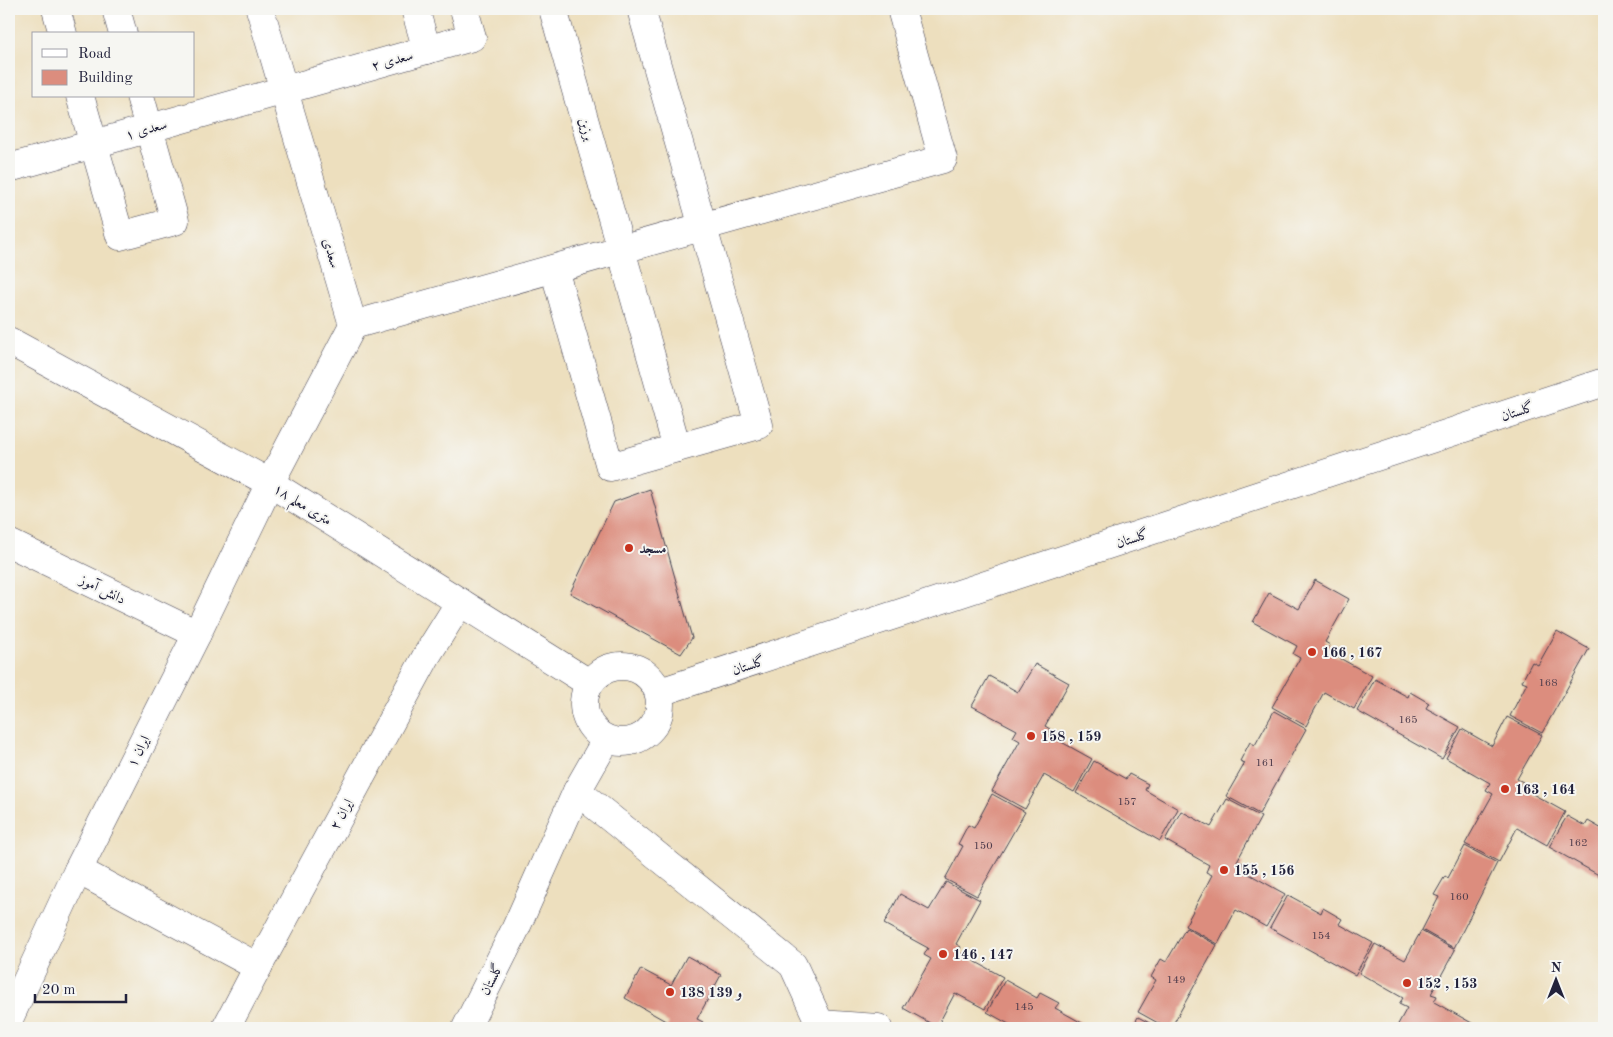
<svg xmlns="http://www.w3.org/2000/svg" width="1613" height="1037" font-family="'Old Standard TT',Amiri,serif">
	<rect width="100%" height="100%" fill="#f6f6f2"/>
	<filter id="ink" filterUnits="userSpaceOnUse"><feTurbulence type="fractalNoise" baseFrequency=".02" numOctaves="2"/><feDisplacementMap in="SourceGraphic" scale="10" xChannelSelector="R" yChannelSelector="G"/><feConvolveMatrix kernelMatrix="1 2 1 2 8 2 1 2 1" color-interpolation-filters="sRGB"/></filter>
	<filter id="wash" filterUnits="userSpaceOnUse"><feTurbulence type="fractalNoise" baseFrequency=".0096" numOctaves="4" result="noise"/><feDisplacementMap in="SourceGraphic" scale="20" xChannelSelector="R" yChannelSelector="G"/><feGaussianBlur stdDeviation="1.12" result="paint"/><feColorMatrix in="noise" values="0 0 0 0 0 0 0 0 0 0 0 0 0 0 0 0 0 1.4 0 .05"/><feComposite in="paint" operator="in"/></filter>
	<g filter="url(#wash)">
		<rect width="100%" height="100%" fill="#eddfbe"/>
		<g id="blocks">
			<g fill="#dc8d7e">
				<path d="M650 489 692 638 681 654 570 593 614 502Z"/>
				<path d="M1315 580 1349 599 1325 642 1330 645 1327 651 1372 676 1354 709 1324 692 1306 726 1272 707 1300 658 1293 654 1297 646 1253 622 1269 593 1299 609Z"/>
				<path d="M1557 631 1589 649 1542 733 1510 716 1527 683 1522 681 1532 662 1538 665Z"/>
				<path d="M1035 664 1069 683 1045 726 1050 729 1047 734 1092 759 1074 792 1044 775 1025 809 992 791 1020 741 1013 737 1017 730 972 706 989 676 1018 692Z"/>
				<path d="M1375 679 1408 697 1410 692 1429 703 1426 708 1460 727 1442 759 1357 711Z"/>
				<path d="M1274 711 1306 729 1259 814 1226 796 1245 763 1240 761 1250 742 1255 745Z"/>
				<path d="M1507 717 1542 735 1517 779 1523 782 1520 787 1565 812 1547 845 1517 828 1499 862 1465 844 1493 794 1486 790 1490 783 1446 758 1462 729 1492 746Z"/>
				<path d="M1094 761 1126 779 1129 774 1148 784 1145 790 1178 809 1160 841 1076 793Z"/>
				<path d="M992 794 1025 812 977 896 945 879 963 846 958 844 968 825 974 828Z"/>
				<path d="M1227 799 1261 817 1237 861 1243 863 1240 869 1285 894 1266 927 1236 910 1218 944 1185 926 1212 875 1206 872 1209 865 1165 840 1181 811 1211 827Z"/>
				<path d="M1567 816 1585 826 1588 821 1604 830V878L1549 847Z"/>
				<path d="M1465 846 1497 863 1454 948 1422 930 1439 897 1434 895 1445 876 1448 878Z"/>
				<path d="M946 882 980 900 956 944 961 947 958 952 1003 977 985 1009 955 993 937 1027 903 1008 931 959 924 955 928 948 884 924 900 894 929 910Z"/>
				<path d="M1288 895 1321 913 1323 908 1342 919 1339 924 1373 943 1355 975 1270 928Z"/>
				<path d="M1186 928 1217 945 1171 1028H1167L1138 1012 1156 980 1151 977 1161 959 1166 962Z"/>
				<path d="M1421 931 1455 950 1431 994 1437 996 1434 1002 1479 1027 1478 1028H1396L1407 1008 1399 1004 1403 998 1359 973 1375 944 1405 960Z"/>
				<path d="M687 956 721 975 697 1019 703 1022 700 1027 702 1028H666L669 1023 625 998 641 969 671 985Z"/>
				<path d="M1005 980 1037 998 1040 993 1059 1003 1055 1008 1091 1028H1016L987 1012Z"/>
				<path d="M1138 1017 1159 1028H1132Z"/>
			</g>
		</g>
	</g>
	<g filter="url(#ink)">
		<use href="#blocks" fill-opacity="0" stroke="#403e4f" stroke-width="1"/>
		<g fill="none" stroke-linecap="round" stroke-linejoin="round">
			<defs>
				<g id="minor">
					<path d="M56 9 63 34"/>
					<path d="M116 9 123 34"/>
					<path d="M415 9 427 50"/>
					<path d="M553 9 677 448 610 467 554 269"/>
					<path d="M641 9 759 425 677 448"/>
					<path d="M80 96 120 236 175 221 140 96"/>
					<path d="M9 168 472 37 464 9"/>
					<path d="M353 325 943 159 901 9"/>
					<path d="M9 341 270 483 589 683"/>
					<path d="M9 543 197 634"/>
					<circle cx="622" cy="704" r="38"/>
					<path d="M660 692 1604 382"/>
					<path d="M577 791 793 965 820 1024 814 1028"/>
					<path d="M78 870 258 967"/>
					<path d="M9 1019 78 870 197 634 270 483 353 325 260 9"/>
					<path d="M820 1024 878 1028"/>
					<path d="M226 1028 258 967 427 655 460 602"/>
					<path d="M466 1028 515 930 577 791 606 740"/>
				</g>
			</defs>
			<use href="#minor" stroke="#403e4f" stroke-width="29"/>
			<use href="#minor" stroke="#fff" stroke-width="28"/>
		</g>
	</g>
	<g fill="#c8321e" stroke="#f6f6f2" stroke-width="2">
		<circle cx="629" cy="548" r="5"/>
		<circle cx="1312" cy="652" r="5"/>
		<circle cx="1031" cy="736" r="5"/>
		<circle cx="1505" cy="789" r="5"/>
		<circle cx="1224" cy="870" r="5"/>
		<circle cx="943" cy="954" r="5"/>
		<circle cx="1407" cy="983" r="5"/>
		<circle cx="670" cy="992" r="5"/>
	</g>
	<g text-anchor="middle" stroke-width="4" stroke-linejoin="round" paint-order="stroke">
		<g font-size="11" fill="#503d4c">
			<text x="1548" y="686">168</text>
			<text x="1408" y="723">165</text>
			<text x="1265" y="766">161</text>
			<text x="1127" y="805">157</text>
			<text x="1578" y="846">162</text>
			<text x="983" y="849">150</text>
			<text x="1459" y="900">160</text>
			<text x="1321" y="939">154</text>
			<text x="1176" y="983">149</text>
			<text x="1024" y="1010">145</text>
		</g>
		<g font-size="14" fill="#22223b" stroke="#f6f6f2">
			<text transform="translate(392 60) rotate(-16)" y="5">سعدی ۲</text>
			<text transform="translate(146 129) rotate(-16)" y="5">سعدی ۱</text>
			<text transform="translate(587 129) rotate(74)" y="5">برزین</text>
			<text transform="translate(332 253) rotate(74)" y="5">سعدی</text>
			<text transform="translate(1517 411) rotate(-18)" y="5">گلستان</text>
			<text transform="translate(303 504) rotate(32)" y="5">۱۸ متری معلم</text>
			<text transform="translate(1132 538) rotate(-18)" y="5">گلستان</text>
			<text transform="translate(103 589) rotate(26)" y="5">دانش آموز</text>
			<text transform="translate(748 665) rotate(-18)" y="5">گلستان</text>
			<text transform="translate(138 751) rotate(-63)" y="5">ایران ۱</text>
			<text transform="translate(341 814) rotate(-61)" y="5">ایران ۲</text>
			<text transform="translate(491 979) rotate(-63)" y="5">گلستان</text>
		</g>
		<g font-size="14" font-weight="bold" fill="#22223b" stroke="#f6f6f2" text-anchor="start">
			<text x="639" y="553">مسجد</text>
			<text x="1322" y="657">166 , 167</text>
			<text x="1041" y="741">158 , 159</text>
			<text x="1515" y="794">163 , 164</text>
			<text x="1234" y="875">155 , 156</text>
			<text x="953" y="959">146 , 147</text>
			<text x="1417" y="988">152 , 153</text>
			<text x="680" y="997">138 و 139</text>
		</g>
	</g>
	<rect width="1613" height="1037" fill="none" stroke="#f6f6f2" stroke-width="30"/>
	<rect x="32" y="32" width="162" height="65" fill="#f6f6f2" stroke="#a1a1a9"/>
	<rect x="42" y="49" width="25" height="8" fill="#ffffff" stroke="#a1a1a9"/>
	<text x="78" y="58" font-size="15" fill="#22223b">Road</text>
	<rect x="42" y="70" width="25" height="15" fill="#dc8d7e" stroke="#a1a1a9"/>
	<text x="78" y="82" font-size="15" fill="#22223b">Building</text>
	<g transform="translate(1556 980)" stroke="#f6f6f2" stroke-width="4" paint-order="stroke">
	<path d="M0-4L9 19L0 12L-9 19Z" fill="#22223b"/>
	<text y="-8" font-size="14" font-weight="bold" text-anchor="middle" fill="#22223b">N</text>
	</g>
	<path d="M35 994v8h91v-8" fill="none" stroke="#22223b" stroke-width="2.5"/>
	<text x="42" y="994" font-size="15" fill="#22223b" stroke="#f6f6f2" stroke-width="4" paint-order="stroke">20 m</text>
</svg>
